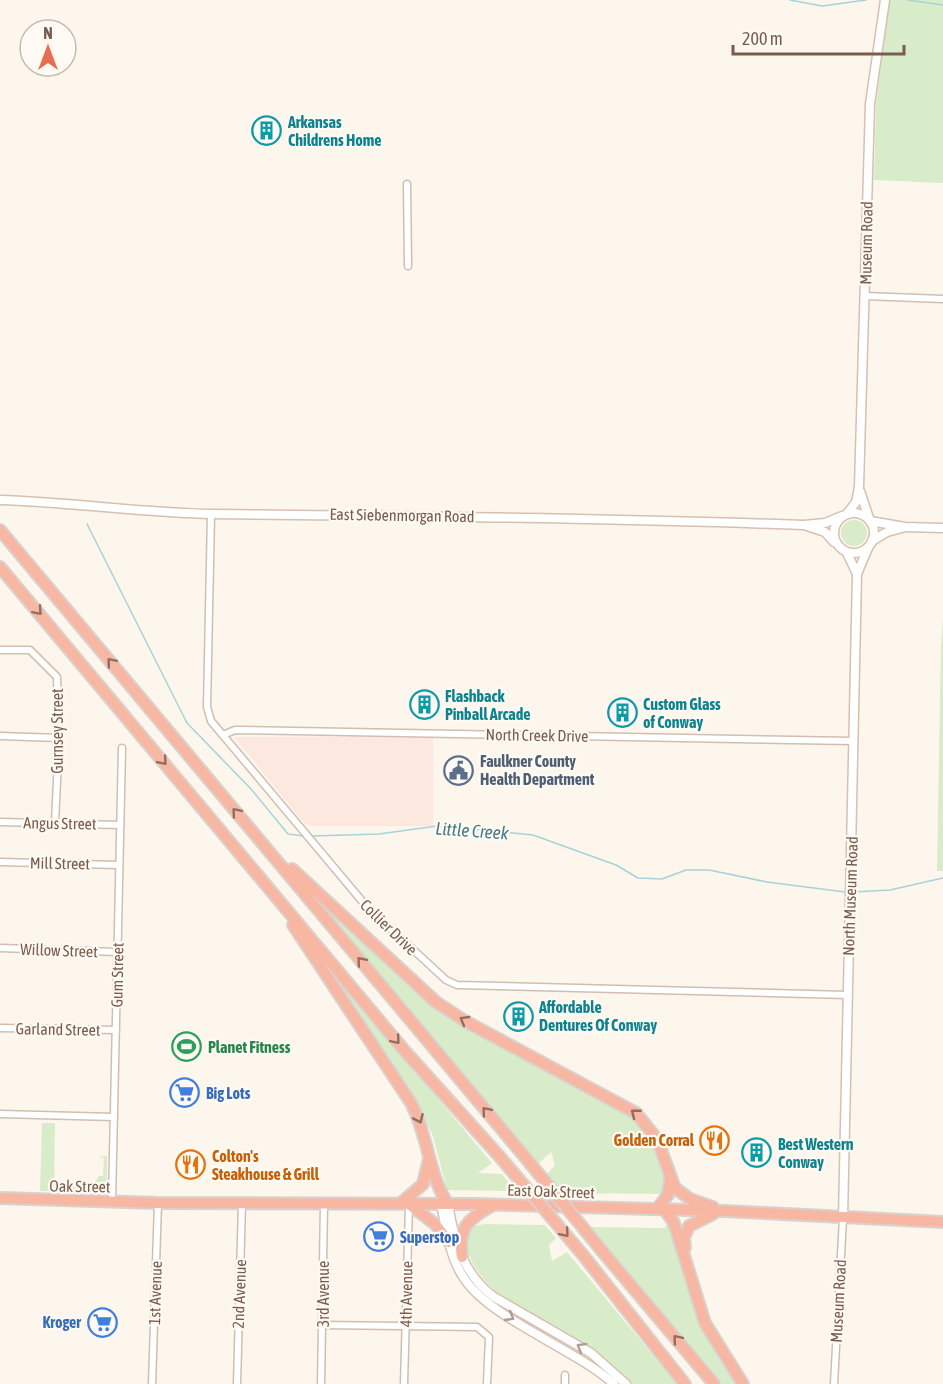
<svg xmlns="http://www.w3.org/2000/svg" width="943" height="1384" font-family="'Asap Condensed',sans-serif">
	<rect width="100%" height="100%" fill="#fdf6ec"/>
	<path fill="#fde8e0" d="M433 736V826H314L305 824 234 737Z"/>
	<g fill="#d8ecc9">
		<path d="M890 0H943V183L874 180 876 104Z"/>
		<circle cx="854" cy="533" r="13"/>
		<path d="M943 617V871H937L941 648Z"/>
		<path d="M308 890 409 987 445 1014 620 1107C646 1127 672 1159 664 1194L562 1193 547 1174 555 1165 551 1152 538 1164Z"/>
		<path d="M315 952 492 1163 478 1173 502 1174 515 1191 447 1190 433 1136 415 1099Z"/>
		<path d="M42 1123H55L54 1191H40Z"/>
		<path d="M107 1156V1191L63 1192 64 1186 94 1184 99 1176H103L104 1158 99 1157Z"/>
		<path d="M485 1224 545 1225 556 1238 549 1245 552 1261 567 1252 677 1384H630C586 1329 461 1307 465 1228Z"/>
		<path d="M669 1224H673L697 1318 704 1334 738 1384H722L590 1227 664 1228Z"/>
	</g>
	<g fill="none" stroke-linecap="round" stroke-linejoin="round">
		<g stroke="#a5d3da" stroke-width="1.5">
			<path d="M790 0 822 6 866 0"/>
			<path d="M908 0 943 5"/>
			<path d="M87 524 187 723 251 789 288 834 304 836"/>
			<path d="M312 836 379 834 437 826 481 830 533 835 616 865 638 878 662 879 686 870H709L767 882 845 892"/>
			<path d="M853 892 890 890 943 878"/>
		</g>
		<defs>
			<g id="street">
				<path d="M407 184 408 266"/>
				<path d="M865 296 943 299"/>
				<path d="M211 514 207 707 211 721 367 907 446 980 457 985 847 995"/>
				<path d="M0 650H30L57 677 59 738 55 823"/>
				<path d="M223 735 235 730 853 741"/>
				<path d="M0 736 59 738"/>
				<path d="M0 822 120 825"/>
				<path d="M0 862 119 865"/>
				<path d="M0 948 117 952"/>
				<path d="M0 1028 116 1030"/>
				<path d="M0 1114 114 1117"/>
				<path d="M112 1201 122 748"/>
				<path d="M323 1325 477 1327 489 1337 487 1384"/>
				<path d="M152 1384 158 1203"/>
				<path d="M237 1384 242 1203"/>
				<path d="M321 1384 324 1204"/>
				<path d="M404 1384 409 1205"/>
				<path d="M565 1384V1375"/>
				<path d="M834 1384 843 1218"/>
			</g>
			<g id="secondary">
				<path d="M860 491 869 518"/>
				<path d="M0 500C71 502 142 513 213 514 410 516 607 518 804 525L825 523 842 516"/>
				<circle cx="854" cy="533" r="20"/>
				<path d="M847 514 856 502 859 487 870 104 885 0"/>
				<path d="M870 521 905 527 943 528"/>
				<path d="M807 526 825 532 834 542"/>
				<path d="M872 541 887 532 902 528"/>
				<path d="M847 553 857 574"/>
				<path d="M441 1204C446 1228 449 1254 462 1275 487 1318 573 1347 614 1384"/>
				<path d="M448 1204C454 1241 463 1274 494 1297L591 1353 626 1384"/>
				<path d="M843 1218 857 574 868 548"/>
			</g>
			<g id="highway">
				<path d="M0 530 524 1156"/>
				<path d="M0 567 404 1050 500 1157"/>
				<path d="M292 869 436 1002 465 1021 636 1113 657 1139 675 1188 690 1199 713 1207"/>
				<path d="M293 925 411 1103C428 1135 429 1177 448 1204"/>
				<path d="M0 1198 158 1203 476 1204 725 1211 943 1222"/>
				<path d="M401 1203 423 1184 429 1159"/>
				<path d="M409 1204 435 1224 449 1242"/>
				<path d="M657 1209 668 1195 670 1179"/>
				<path d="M665 1210 674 1223 705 1323 743 1384"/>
				<path d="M685 1248 684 1238 689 1226 713 1214"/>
				<path d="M583 1255 685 1384"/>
				<path d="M462 1257C457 1228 469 1218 493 1205"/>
				<path d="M607 1257 714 1384"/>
			</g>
		</defs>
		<use href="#street" stroke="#d1beb0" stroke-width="9"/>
		<use href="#secondary" stroke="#d6c0b0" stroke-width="11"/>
		<use href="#highway" stroke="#dad1cd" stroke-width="14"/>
		<use href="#street" stroke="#fff" stroke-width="6"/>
		<use href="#secondary" stroke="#fff" stroke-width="8"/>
		<use href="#highway" stroke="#f7b7a3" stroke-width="10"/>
		<defs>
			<g id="highway-bridge">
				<path d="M524 1156 607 1257"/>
				<path d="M500 1157 583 1255"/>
			</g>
		</defs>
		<use href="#highway-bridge" stroke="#dad1cd" stroke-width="14" stroke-linecap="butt"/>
		<use href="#highway-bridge" stroke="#f7b7a3" stroke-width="10"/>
	</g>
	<defs><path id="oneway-chevron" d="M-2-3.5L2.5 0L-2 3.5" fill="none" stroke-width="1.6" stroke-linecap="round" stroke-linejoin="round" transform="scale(1.5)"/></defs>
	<g stroke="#936e5e">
		<use href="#oneway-chevron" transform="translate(38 611) rotate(49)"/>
		<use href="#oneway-chevron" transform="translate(111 662) rotate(-130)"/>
		<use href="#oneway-chevron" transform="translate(163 761) rotate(50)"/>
		<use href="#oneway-chevron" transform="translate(236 812) rotate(-130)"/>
		<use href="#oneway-chevron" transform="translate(361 961) rotate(-130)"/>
		<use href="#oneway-chevron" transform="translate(464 1020) rotate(-150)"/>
		<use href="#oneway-chevron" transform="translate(396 1040) rotate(50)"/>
		<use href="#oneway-chevron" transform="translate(486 1111) rotate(-130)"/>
		<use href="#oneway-chevron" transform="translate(635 1113) rotate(-141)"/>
		<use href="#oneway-chevron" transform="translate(419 1119) rotate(66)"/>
		<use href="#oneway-chevron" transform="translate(565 1233) rotate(50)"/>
		<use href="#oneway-chevron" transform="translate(677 1339) rotate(-130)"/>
	</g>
	<g stroke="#af9d94">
		<use href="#oneway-chevron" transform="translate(510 1317) rotate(31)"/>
		<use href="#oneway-chevron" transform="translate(581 1347) rotate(-150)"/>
	</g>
	<defs>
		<symbol id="building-ring" viewBox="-11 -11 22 22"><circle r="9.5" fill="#fffaf3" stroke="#0f9aa8" stroke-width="1.5"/><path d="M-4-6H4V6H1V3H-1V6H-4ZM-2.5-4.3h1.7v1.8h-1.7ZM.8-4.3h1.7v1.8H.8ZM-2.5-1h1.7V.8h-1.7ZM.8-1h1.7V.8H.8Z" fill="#0f9aa8"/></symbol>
		<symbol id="civic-ring" viewBox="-11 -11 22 22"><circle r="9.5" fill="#fffaf3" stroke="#5c6f8a" stroke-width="1.5"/><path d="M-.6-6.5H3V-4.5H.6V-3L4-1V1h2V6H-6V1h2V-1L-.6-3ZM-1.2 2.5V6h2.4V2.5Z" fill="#5c6f8a"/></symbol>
		<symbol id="stadium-ring" viewBox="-11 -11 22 22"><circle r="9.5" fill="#fffaf3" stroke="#2e9e5b" stroke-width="1.5"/><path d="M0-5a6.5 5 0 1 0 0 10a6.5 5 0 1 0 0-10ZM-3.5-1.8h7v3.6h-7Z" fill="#2e9e5b"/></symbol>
		<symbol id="supermarket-ring" viewBox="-11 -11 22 22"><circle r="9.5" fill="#fffaf3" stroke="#3f7fe0" stroke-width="1.5"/><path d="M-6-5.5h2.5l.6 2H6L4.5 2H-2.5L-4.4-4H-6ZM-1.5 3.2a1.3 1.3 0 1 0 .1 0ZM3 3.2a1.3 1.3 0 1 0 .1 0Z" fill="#3f7fe0"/></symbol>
		<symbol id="restaurant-ring" viewBox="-11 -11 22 22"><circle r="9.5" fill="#fffaf3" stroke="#e8710a" stroke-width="1.5"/><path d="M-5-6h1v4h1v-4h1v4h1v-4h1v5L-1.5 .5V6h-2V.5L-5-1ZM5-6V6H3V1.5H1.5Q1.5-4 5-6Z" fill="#e8710a"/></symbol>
	</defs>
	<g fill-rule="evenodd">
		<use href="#building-ring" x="250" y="114" width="33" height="33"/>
		<use href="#building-ring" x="408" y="688" width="33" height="33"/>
		<use href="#building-ring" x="606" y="696" width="33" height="33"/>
		<use href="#civic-ring" x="442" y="754" width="33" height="33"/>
		<use href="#building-ring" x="502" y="1000" width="33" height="33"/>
		<use href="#stadium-ring" x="170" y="1030" width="33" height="33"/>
		<use href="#supermarket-ring" x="168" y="1076" width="33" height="33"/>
		<use href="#restaurant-ring" x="698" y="1124" width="33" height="33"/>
		<use href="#building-ring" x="740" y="1136" width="33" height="33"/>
		<use href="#restaurant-ring" x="174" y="1148" width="33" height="33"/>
		<use href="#supermarket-ring" x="362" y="1220" width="33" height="33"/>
		<use href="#supermarket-ring" x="86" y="1306" width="33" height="33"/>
	</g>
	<g text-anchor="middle" stroke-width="4.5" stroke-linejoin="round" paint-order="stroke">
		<g font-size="16" font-weight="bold" fill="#0d838f" stroke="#fffaf3" text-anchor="start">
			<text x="288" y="128">Arkansas<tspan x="288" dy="18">Childrens Home</tspan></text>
			<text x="445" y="702">Flashback<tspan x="445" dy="18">Pinball Arcade</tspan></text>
			<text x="643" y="710">Custom Glass<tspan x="643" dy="18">of Conway</tspan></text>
			<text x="539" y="1013">Affordable<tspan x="539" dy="18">Dentures Of Conway</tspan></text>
			<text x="778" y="1150">Best Western<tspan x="778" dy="18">Conway</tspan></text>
		</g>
		<g font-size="16" fill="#7a5c4d" stroke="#fffaf3">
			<text transform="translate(866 243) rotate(-89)" y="6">Museum Road</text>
			<text transform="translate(402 515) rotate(1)" y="6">East Siebenmorgan Road</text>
			<text transform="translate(57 731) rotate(-90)" y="6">Gurnsey Street</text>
			<text transform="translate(537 735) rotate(1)" y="6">North Creek Drive</text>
			<text transform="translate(60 823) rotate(1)" y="6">Angus Street</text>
			<text transform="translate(60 863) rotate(1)" y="6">Mill Street</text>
			<text transform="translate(850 896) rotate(-88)" y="6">North Museum Road</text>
			<text transform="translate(389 927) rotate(44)" y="6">Collier Drive</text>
			<text transform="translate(59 950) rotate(2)" y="6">Willow Street</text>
			<text transform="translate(117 975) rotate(-89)" y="6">Gum Street</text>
			<text transform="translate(58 1029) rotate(1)" y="6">Garland Street</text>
			<text transform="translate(80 1186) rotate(1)" y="6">Oak Street</text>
			<text transform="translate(551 1191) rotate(2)" y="6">East Oak Street</text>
			<text transform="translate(155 1293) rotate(-88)" y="6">1st Avenue</text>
			<text transform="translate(239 1294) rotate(-88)" y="6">2nd Avenue</text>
			<text transform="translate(323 1294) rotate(-90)" y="6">3rd Avenue</text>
			<text transform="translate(406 1294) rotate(-89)" y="6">4th Avenue</text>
			<text transform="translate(838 1301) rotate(-87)" y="6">Museum Road</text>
		</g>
		<g font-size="16" font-weight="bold" fill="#4e5e75" stroke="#fffaf3" text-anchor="start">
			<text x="480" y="767">Faulkner County<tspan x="480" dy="18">Health Department</tspan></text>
		</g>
		<g font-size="16" font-weight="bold" fill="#27864d" stroke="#fffaf3" text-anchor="start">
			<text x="208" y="1053">Planet Fitness</text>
		</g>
		<g font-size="16" font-weight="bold" fill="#366cbe" stroke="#fffaf3" text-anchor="start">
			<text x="206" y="1099">Big Lots</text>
			<text x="400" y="1243">Superstop</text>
			<text x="81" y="1328" text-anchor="end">Kroger</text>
		</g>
		<g font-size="16" font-weight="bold" fill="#c56008" stroke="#fffaf3" text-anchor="end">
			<text x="694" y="1146">Golden Corral</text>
			<text x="212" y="1162" text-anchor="start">Colton's<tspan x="212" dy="18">Steakhouse &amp; Grill</tspan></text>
		</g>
		<g font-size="18" font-style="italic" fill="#437c86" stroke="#fffaf3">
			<text transform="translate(472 831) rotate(4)" y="6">Little Creek</text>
		</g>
	</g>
	<g transform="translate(48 48)"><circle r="28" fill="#fffaf3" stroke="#cabbb1" stroke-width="1.5"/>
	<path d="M0-4.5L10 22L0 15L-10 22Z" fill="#e76f51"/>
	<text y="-9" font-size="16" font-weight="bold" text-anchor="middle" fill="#7a5c4d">N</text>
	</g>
	<path d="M733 45v9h171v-9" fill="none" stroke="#7a5c4d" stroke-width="3"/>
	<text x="742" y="45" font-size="18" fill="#7a5c4d" stroke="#fffaf3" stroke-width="4.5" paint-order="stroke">200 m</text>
</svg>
